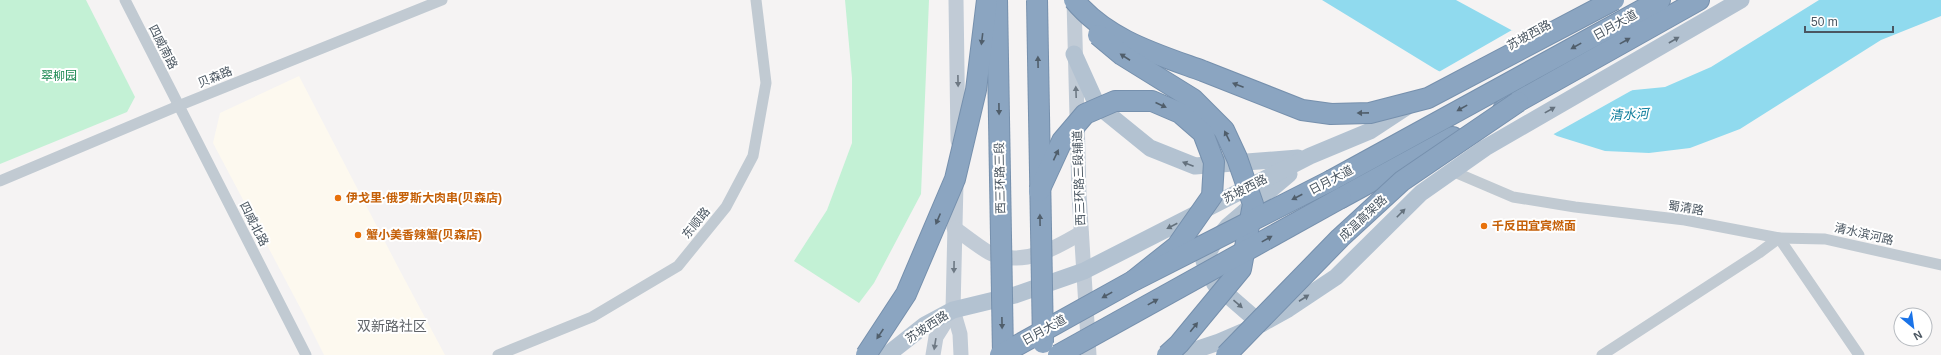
<svg xmlns="http://www.w3.org/2000/svg" width="1941" height="355" font-family="Helvetica,'Noto Sans SC',sans-serif">
	<rect width="100%" height="100%" fill="#f5f3f3"/>
	<path fill="#fdf9ef" d="M299 76 398 267 445 355H324L303 313 213 143 220 113Z"/>
	<g fill="#c3f1d5">
		<path d="M0 0H86L135 97 127 112 0 164Z"/>
		<path d="M845 0H929L921 194 874 283 859 303 794 261 827 210 852 143V78Z"/>
	</g>
	<path fill="#90daee" d="M1322 0H1456L1624 91 1665 87 1711 67 1819 0H1941V16L1881 40 1740 129 1690 148 1649 153 1605 151 1557 136 1435 69Z"/>
	<path fill="#f5f3f3" d="M1512 30 1624 89 1636 88 1552 135 1437 73Z"/>
	<g fill="none" stroke-linecap="round" stroke-linejoin="round">
		<defs>
			<g id="highway">
				<path d="M1503 110 1699 0"/>
				<path d="M1332 180 1660 0"/>
				<path d="M1341 198 1453 137"/>
			</g>
		</defs>
		<use href="#highway" stroke="#7690ad" stroke-width="22"/>
		<g stroke="#c1cad2" stroke-width="11">
			<path d="M125 0 306 355"/>
			<path d="M1452 171 1513 197 1575 207 1685 220 1779 238 1859 355"/>
			<path d="M0 181 178 106 442 0"/>
			<path d="M498 355 592 317 678 266 726 207 753 156 766 83 756 0"/>
			<path d="M1602 355 1759 253 1779 238 1825 239 1941 265"/>
		</g>
		<g stroke="#c1cbd6" stroke-width="15">
			<path d="M956 0 958 141"/>
			<path d="M1074 0 1079 194 1089 355"/>
			<path d="M956 183 953 310 960 334 961 355"/>
			<path d="M954 228C963 234 984 251 992 254 1025 266 1054 249 1081 233"/>
			<path d="M933 355 936 337 953 310"/>
		</g>
		<g stroke="#b3c2d1" stroke-width="17">
			<path d="M1074 54 1097 105 1150 148 1195 166 1298 158"/>
			<path d="M1261 324 1215 284 1204 261 1213 244 1228 226 1289 174"/>
			<path d="M887 355 925 325 953 310 1015 295 1084 271 1310 156 1370 131 1408 106"/>
			<path d="M1180 355 1219 342 1261 324 1288 309 1336 277 1421 193 1485 148 1741 0"/>
		</g>
		<use href="#highway" stroke="#8ba5c1" stroke-width="20"/>
		<defs>
			<g id="highway-bridge">
				<path d="M997 0 1003 355"/>
				<path d="M1037 0 1043 343"/>
				<path d="M1074 0C1107 40 1156 54 1203 71 1236 84 1269 97 1302 110L1331 114 1370 113 1428 98 1614 0"/>
				<path d="M1098 35 1122 55 1193 99 1224 130 1237 158 1253 204 1241 269 1179 344 1167 355"/>
				<path d="M1039 191 1062 141 1085 114 1115 101H1152L1180 113 1203 133 1214 162 1212 196 1177 246 1133 281"/>
				<path d="M866 355 906 294 955 179 976 90 987 0"/>
				<path d="M1000 355 1133 281 1332 180"/>
				<path d="M1058 355 1341 198"/>
				<path d="M1226 355 1340 238 1402 181 1518 102"/>
			</g>
		</defs>
		<use href="#highway-bridge" stroke="#7690ad" stroke-width="22" stroke-linecap="butt"/>
		<use href="#highway-bridge" stroke="#8ba5c1" stroke-width="20"/>
	</g>
	<defs><path id="oneway-solid" d="M-6-.8H1V-3.2L6.5 0L1 3.2V.8H-6Z"/></defs>
	<g fill="#505e6b">
		<use href="#oneway-solid" transform="translate(982 39) rotate(97)"/>
		<use href="#oneway-solid" transform="translate(1625 41) rotate(-29)"/>
		<use href="#oneway-solid" transform="translate(1576 46) rotate(151)"/>
		<use href="#oneway-solid" transform="translate(1125 57) rotate(-147)"/>
		<use href="#oneway-solid" transform="translate(1038 62) rotate(-91)"/>
		<use href="#oneway-solid" transform="translate(1238 85) rotate(-159)"/>
		<use href="#oneway-solid" transform="translate(1161 105) rotate(24)"/>
		<use href="#oneway-solid" transform="translate(1462 108) rotate(151)"/>
		<use href="#oneway-solid" transform="translate(999 109) rotate(89)"/>
		<use href="#oneway-solid" transform="translate(1363 113) rotate(179)"/>
		<use href="#oneway-solid" transform="translate(1227 136) rotate(-116)"/>
		<use href="#oneway-solid" transform="translate(1056 155) rotate(-65)"/>
		<use href="#oneway-solid" transform="translate(1297 197) rotate(153)"/>
		<use href="#oneway-solid" transform="translate(938 219) rotate(113)"/>
		<use href="#oneway-solid" transform="translate(1040 220) rotate(-91)"/>
		<use href="#oneway-solid" transform="translate(1267 239) rotate(-29)"/>
		<use href="#oneway-solid" transform="translate(1107 295) rotate(151)"/>
		<use href="#oneway-solid" transform="translate(1153 302) rotate(-29)"/>
		<use href="#oneway-solid" transform="translate(1002 323) rotate(89)"/>
		<use href="#oneway-solid" transform="translate(1194 327) rotate(-51)"/>
		<use href="#oneway-solid" transform="translate(880 334) rotate(124)"/>
	</g>
	<g fill="#64717d">
		<use href="#oneway-solid" transform="translate(1674 40) rotate(-30)"/>
		<use href="#oneway-solid" transform="translate(1550 110) rotate(-29)"/>
		<use href="#oneway-solid" transform="translate(1188 164) rotate(-159)"/>
		<use href="#oneway-solid" transform="translate(1401 213) rotate(-45)"/>
		<use href="#oneway-solid" transform="translate(1172 226) rotate(153)"/>
		<use href="#oneway-solid" transform="translate(1304 298) rotate(-33)"/>
		<use href="#oneway-solid" transform="translate(1238 304) rotate(41)"/>
	</g>
	<g fill="#6e7984">
		<use href="#oneway-solid" transform="translate(958 81) rotate(89)"/>
		<use href="#oneway-solid" transform="translate(1076 92) rotate(-92)"/>
		<use href="#oneway-solid" transform="translate(954 267) rotate(91)"/>
		<use href="#oneway-solid" transform="translate(935 344) rotate(99)"/>
	</g>
	<g fill="#e8710a" stroke="#fff" stroke-width="1.5">
		<circle cx="338" cy="198" r="4"/>
		<circle cx="1484" cy="226" r="4"/>
		<circle cx="358" cy="235" r="4"/>
	</g>
	<g text-anchor="middle" stroke-width="4" stroke-linejoin="round" paint-order="stroke">
		<g font-size="12" fill="#4a5661" stroke="#fff">
			<text transform="translate(1615 25) rotate(-29)" y="4">日月大道</text>
			<text transform="translate(1529 35) rotate(-29)" y="4">苏坡西路</text>
			<text transform="translate(163 47) rotate(63)" y="4">四威南路</text>
			<text transform="translate(215 77) rotate(-22)" y="4">贝森路</text>
			<text transform="translate(1000 178) rotate(-91)" y="4">西三环路三段</text>
			<text transform="translate(1079 178) rotate(-92)" y="4">西三环路三段辅道</text>
			<text transform="translate(1331 180) rotate(-28)" y="4">日月大道</text>
			<text transform="translate(1245 189) rotate(-27)" y="4">苏坡西路</text>
			<text transform="translate(1686 208) rotate(9)" y="4">蜀清路</text>
			<text transform="translate(1363 218) rotate(-43)" y="4">成温高架路</text>
			<text transform="translate(696 223) rotate(-51)" y="4">东顺路</text>
			<text transform="translate(254 224) rotate(63)" y="4">四威北路</text>
			<text transform="translate(1864 234) rotate(13)" y="4">清水滨河路</text>
			<text transform="translate(927 327) rotate(-33)" y="4">苏坡西路</text>
			<text transform="translate(1044 330) rotate(-29)" y="4">日月大道</text>
		</g>
		<g font-size="12" fill="#17864f" stroke="#fff">
			<text x="59" y="80">翠柳园</text>
		</g>
		<g font-size="12" font-weight="bold" fill="#c56008" stroke="#fff" text-anchor="start">
			<text x="346" y="202">伊戈里·俄罗斯大肉串(贝森店)</text>
			<text x="1492" y="230">千反田宜宾燃面</text>
			<text x="366" y="239">蟹小美香辣蟹(贝森店)</text>
		</g>
		<g font-size="13" font-style="italic" fill="#0c7c9b" stroke="#fff">
			<text transform="translate(1629 114) rotate(-3)" y="5">清水河</text>
		</g>
		<g font-size="14" fill="#5f6368" stroke="#fff">
			<text x="392" y="331">双新路社区</text>
		</g>
	</g>
	<g transform="translate(1913 327) rotate(151)"><circle r="19" fill="#ffffff" stroke="#b7bbc0"/>
	<path d="M0-3L7 15L0 10L-7 15Z" fill="#1a73e8"/>
	<text y="-6" font-size="11" font-weight="bold" text-anchor="middle" fill="#4a5661">N</text>
	</g>
	<path d="M1805 26v6h88v-6" fill="none" stroke="#4a5661" stroke-width="2"/>
	<text x="1811" y="26" font-size="12" fill="#4a5661" stroke="#ffffff" stroke-width="3" paint-order="stroke">50 m</text>
</svg>
